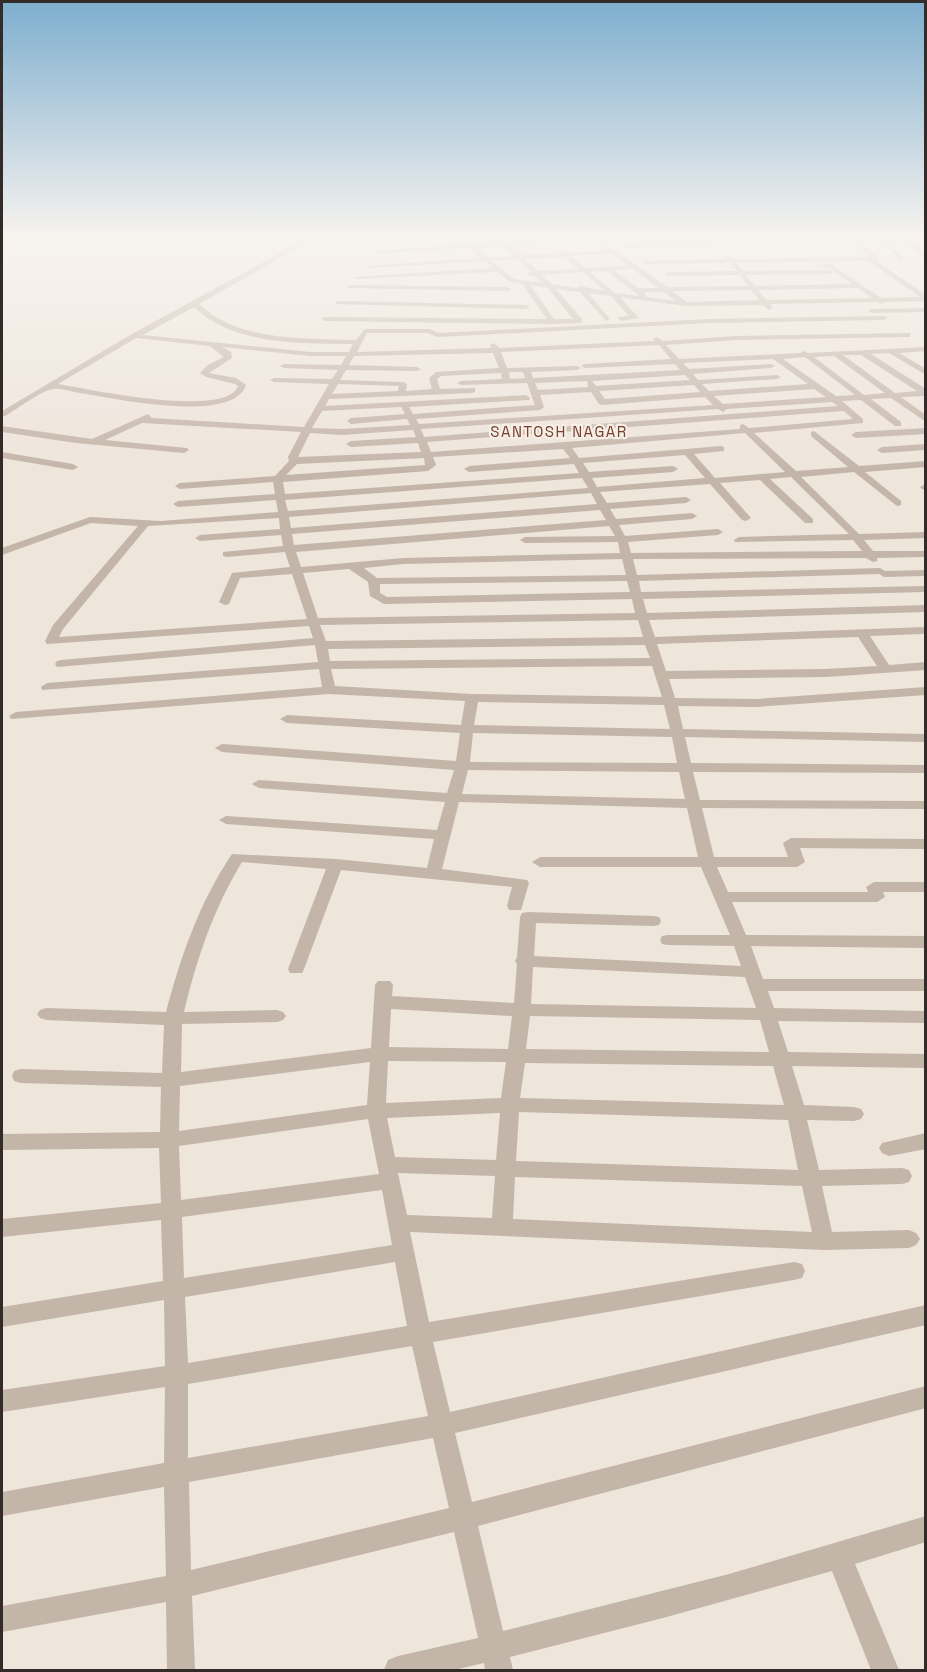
<svg xmlns="http://www.w3.org/2000/svg" width="927" height="1672" font-family="'Space Grotesk',sans-serif">
	<rect width="100%" height="100%" fill="#eee5db"/>
	<g fill="none" stroke-linecap="round" stroke-linejoin="round">
		<g fill="#c4b5a9" fill-rule="evenodd">
			<path d="M69 237H79L63 244 60 242Z"/>
			<path d="M309 237H317L199 304C238 342 305 338 356 340L365 329H430L438 333 709 319 884 316 888 318 884 320 709 323 438 337 427 333H367L357 352 491 348 490 345 494 343 499 348 655 341 653 339 657 337 663 341 736 336 907 333H910V337L736 340 666 345 679 359 800 353 804 351 808 353 926 347V351L899 353 926 369V375L889 353 871 354 926 389V396L901 397 926 415V422L891 398 871 399 901 422V426H895L861 400 842 401 863 419V423L754 433 796 471 848 467 811 436V432L814 431 859 466 926 461V467L865 472 901 501V505L897 506 854 472 801 477 859 534 926 532V538L864 540 873 551H926V557L877 558V561L873 562 866 558 633 559 637 575 880 568 885 571 926 570V576L884 577 879 574 639 581 641 592 926 586V592L643 599 647 613 926 605V612L649 620 655 637 926 627V633L922 634 870 636 889 665 926 662V670L826 677 669 679 675 698 756 699 926 687V695L756 707 678 706 683 729 926 734V742L685 737 691 763 926 765V773L693 772 700 800 926 801V809L702 808 714 857H788L783 843 791 838 926 839V849L800 848 805 862 797 867H717L728 892H868L866 887 874 882H926V892H883L885 897 877 902H732L746 935 926 936V948L751 946 763 979H926V991H768L774 1008 926 1011V1023L778 1021 788 1052 926 1054V1068L792 1066 804 1105 854 1107 861 1109 864 1114 861 1119 854 1121 807 1120 819 1170 902 1168 909 1170 912 1176 909 1182 902 1184 822 1186 832 1232 909 1230 916 1233 920 1239 916 1245 909 1248 824 1250 410 1232 429 1322 794 1262 802 1264 805 1271 802 1278 794 1280 433 1342 450 1412 926 1305V1325L455 1433 472 1502 926 1386V1408L478 1526 503 1631 729 1574 926 1516V1542L855 1564 899 1670H871L832 1571 663 1618 510 1657 513 1670H485L484 1663 454 1670H384L388 1660 398 1656 478 1638 454 1532 192 1596 195 1670H167L166 1602 2 1632V1606L166 1576 164 1487 2 1516V1492L164 1463 165 1387 2 1412V1390L165 1366 164 1300 2 1327V1307L163 1281 161 1220 2 1237V1219L161 1203 159 1148 2 1150V1134L160 1132 161 1087 21 1083 14 1081 12 1076 14 1071 21 1069 162 1073 164 1025 46 1020 40 1018 37 1014 40 1010 46 1008 166 1012C181 956 199 903 232 854L336 859 427 868 434 839 226 824 219 820 226 816 437 830 445 802 259 788 252 784 259 780 447 793 454 770 222 752 215 748 222 744 456 761 460 733 287 723 280 719 287 715 461 725 465 701 329 694 11 719 9 716 16 712 322 687 319 669 42 690 41 687 47 683 318 662 315 645 57 667 55 664 57 661 61 660 313 638 309 626 47 644 45 641 53 625 138 526 91 523 2 555V548L90 517 161 521 278 512 276 500 178 507 173 504 178 501 275 494 273 482 180 489 175 486 180 483 275 476 289 461 288 457 301 432 142 423 105 440 187 448 189 450 184 453 76 443 2 432V426L92 439 148 414 152 418 304 427 329 384 274 382 270 380 274 378 332 379 338 370 284 368 280 366 284 364 341 365 346 356H310L222 347 231 352 232 358 209 373 236 378 246 385C233 425 113 398 80 393 72 392 61 388 53 389 42 390 16 410 5 416H2V411L132 334ZM194 307C234 346 302 343 353 344L349 352H310L143 335ZM136 338 210 346 224 357 208 365 200 373 206 377 235 384 238 386C226 419 88 389 58 384ZM659 345 671 359 585 364 581 366 585 368 675 364 680 370 533 378 531 372 577 370 581 368 577 366 507 368 501 352ZM493 353 499 368 436 372 429 378 432 389 406 391 407 384 403 382 340 380 346 370 417 371 421 369 417 367 349 365 354 356ZM843 355H861L917 391 895 393ZM834 356 885 393 864 395 814 357ZM805 357 855 395 836 396 783 359ZM773 359 808 384 709 391 702 384 777 379 781 377 777 375 698 380 693 374 771 368 775 366 771 364 689 369 683 363ZM509 372H523L525 378 510 379ZM501 373 502 379 461 381 457 383 461 385 527 383 535 405 413 414 409 407 529 400 530 398 526 395 325 406 329 399 472 393 475 392V388L440 389 437 379 441 376ZM685 375 690 380 596 386 592 381ZM587 381 588 387 538 390 535 383ZM338 384 399 386 398 391 332 394ZM694 385 700 392 605 399 599 391ZM814 389 826 397 723 404 714 396ZM591 392 599 404 602 405 705 397 713 405 419 424 416 419 540 410 544 407 540 395ZM832 402 838 406 424 437 421 429 718 409 723 412 727 409ZM401 407 405 414 351 418 347 421 351 424 407 419 410 425 342 429 312 428 322 411ZM844 411 853 419 749 428 743 424 740 425V429L431 452 427 442ZM413 430 416 437 351 441 346 444 351 447 418 443 421 452 298 457 310 433 342 435ZM745 433 785 472 715 478 694 454 724 451V447L721 446 579 458 572 448ZM563 449 570 458 469 466 464 469 469 472 574 464 579 473 285 494 283 482 428 471 436 465 433 457ZM685 455 705 478 597 487 592 478 673 472 678 469 673 466 589 472 583 463ZM424 458 425 465 286 475 297 464ZM791 477 849 534 739 537 734 540 735 542 853 540 862 551 631 553 628 542 718 535 723 532 718 529 625 536 619 525 692 519 697 516 692 513 616 519 610 509 686 503 691 500 686 497 607 503 600 492 710 484 742 520 746 521 751 518 720 483 760 480 805 523H813V519L770 479ZM582 478 588 488 288 511 285 500ZM591 493 597 504 291 528 289 517ZM600 510 606 520 294 545 292 534ZM279 518 280 529 200 535 195 538 200 541 281 535 283 546 223 552V556L227 557 285 552 290 567 232 573 219 602 225 605 229 604 240 578 292 574 307 619 59 637 63 629 148 526ZM609 526 615 536 525 537 520 540 525 543 618 542 620 553 403 558 301 567 296 552ZM622 559 626 575 377 578 364 568 403 564ZM349 569 368 582 370 596 384 604 632 599 635 613 318 618 303 573ZM627 581 630 592 387 597 380 593V584ZM638 620 643 637 326 641 320 625ZM858 637 877 666 826 669 666 671 657 644ZM645 645 650 658 330 661 328 649ZM652 666 662 697 472 694 335 686 331 669ZM478 702 664 705 670 729 474 725ZM473 733 672 737 677 763 470 762ZM468 770 679 772 685 799 462 794ZM459 802 687 808 698 857H540L532 862 540 867H701L730 935H668L662 936 660 940 662 944 668 945 734 946 741 966 534 956 536 923 653 926 659 925 661 921 659 917 653 916 528 912 522 913 520 917 517 957 515 961 517 964 514 1003 392 996 393 985 390 981H378L375 985 371 1048 181 1072 182 1024 277 1022 283 1020 286 1016 283 1012 277 1010 184 1012C197 958 213 910 242 862L326 869 288 969 290 973H302L304 969 341 870 512 887 507 906 509 910H521L529 883 527 880 442 869ZM533 967 745 977 756 1008 531 1004ZM391 1009 512 1016 508 1049 389 1047ZM530 1016 760 1020 769 1052 526 1049ZM388 1061 506 1062 501 1098 386 1103ZM370 1062 367 1105 179 1131 180 1086ZM525 1063 773 1066 784 1105 520 1098ZM519 1112 788 1120 798 1170 516 1161ZM500 1113 496 1160 395 1157 387 1118ZM368 1119 379 1174 181 1200 179 1146ZM398 1173 495 1176 492 1218 407 1215ZM515 1177 802 1186 812 1232 513 1219ZM382 1190 392 1245 184 1278 182 1217ZM395 1262 407 1326 188 1363 185 1297ZM412 1346 428 1416 188 1458V1384ZM433 1438 449 1508 191 1570 189 1482Z"/>
			<path d="M469 237H475L474 244 597 237 667 287 748 286 740 275 668 276 665 274 668 272 737 271 730 263 644 264 642 261 727 259 725 256 728 254 734 259 870 257 854 242 624 247 622 244 926 237V241H910L926 253V259L903 241 887 242 904 258 902 261 880 242H861L878 258 876 261 926 295V301L885 302 882 304 878 302 770 304 773 308 769 310 763 305 685 306 620 297 639 318 621 321 618 317 629 316 611 296 588 293 610 319 606 321 580 292 556 289 582 319V323L553 324 325 321 321 319 325 317 547 319 522 284 510 282 497 272 357 279 354 277 493 268 485 261 368 268 365 266 481 258 469 248 380 253 377 251 468 244ZM595 241 607 250 567 253 562 250 560 253 521 255 510 246ZM504 246 514 256 488 257 477 247ZM612 254 628 265 586 268 571 256ZM564 257 578 269 538 271 525 259ZM518 259 531 272 528 273V275L535 276 543 283 514 279 492 261ZM868 261 920 297 881 298 831 264 815 266 830 268 852 284 755 286 746 275 830 274 833 272 830 270 743 271 737 263ZM633 269 658 288H638L614 270ZM607 271 639 296 615 293 590 272ZM583 272 605 291 580 286 577 288 552 284 542 275ZM530 285 548 288 573 319H554ZM858 288 872 298 767 300 758 290ZM751 290 759 300 687 302 672 291ZM643 292H664L676 301 647 297Z"/>
			<path d="M349 285 508 287 511 289 508 291 347 288Z"/>
			<path d="M337 301 526 305 530 307 526 309 335 304Z"/>
			<path d="M926 308V312L872 313 868 311 872 309Z"/>
			<path d="M926 428V434L856 438 851 435 856 432Z"/>
			<path d="M926 444V450L882 453 877 450 882 447Z"/>
			<path d="M2 452 73 464 78 467 73 470 2 458Z"/>
			<path d="M925 484 926 490 922 489 920 487Z"/>
			<path d="M926 1133V1149L889 1156 882 1153 879 1148 882 1143Z"/>
		</g>
	</g>
	<linearGradient id="sky" x2="0" y2="1"><stop stop-color="#7daece"/><stop offset="0.5" stop-color="#f7f3ef"/><stop offset="1" stop-color="#f7f3ef" stop-opacity="0"/></linearGradient>
	<rect width="927" height="472" fill="url(#sky)"/>
	<g text-anchor="middle" stroke-width="4.5" stroke-linejoin="round" paint-order="stroke">
		<g font-size="15" letter-spacing="1.5" fill="#763e2b" stroke="#f6efe7">
			<text x="559" y="437">SANTOSH NAGAR</text>
		</g>
	</g>
	<rect width="927" height="1672" fill="none" stroke="#322b28" stroke-width="6"/>
</svg>
